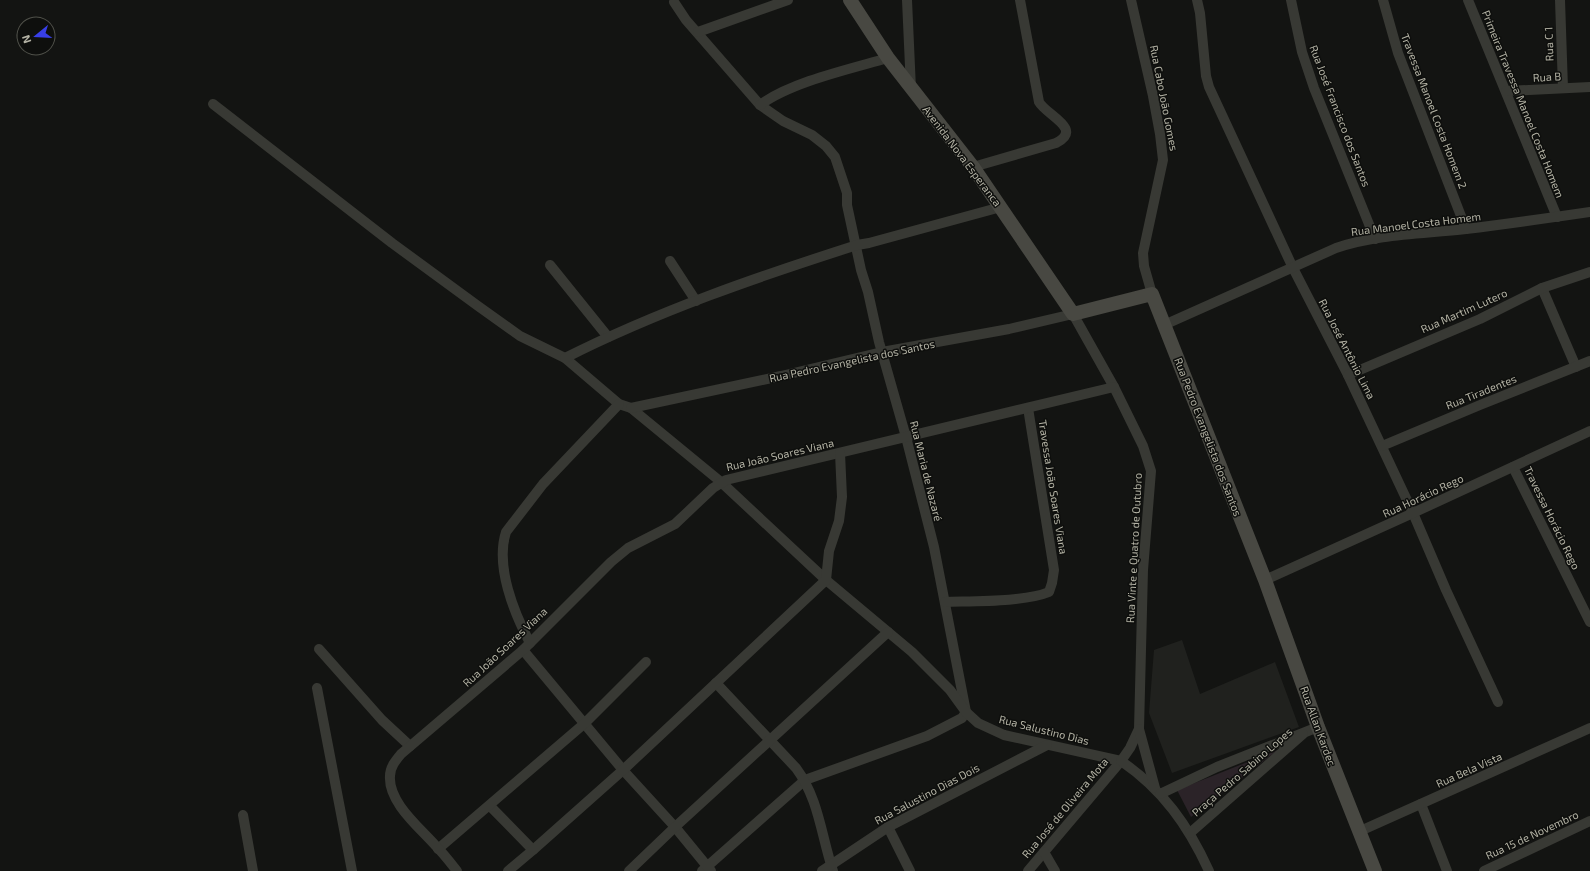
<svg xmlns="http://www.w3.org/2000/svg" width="1590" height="871" font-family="'Exo 2',sans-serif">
	<rect width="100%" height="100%" fill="#131412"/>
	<path fill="#20211e" d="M1182 640 1200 694 1275 662 1299 727 1172 773 1149 713 1154 650Z"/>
	<path fill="#2b2328" d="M1278 750 1191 817 1177 790Z"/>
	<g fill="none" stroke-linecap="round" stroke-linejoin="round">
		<g stroke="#383934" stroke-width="10">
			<path d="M907 0 911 89"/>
			<path d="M1131 0 1153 96 1160 134 1163 160 1143 253 1144 266 1152 294"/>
			<path d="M1197 0 1200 13 1206 76 1209 87 1293 268 1348 375 1413 513 1446 590 1498 702"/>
			<path d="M1291 0 1302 52 1314 88 1375 239"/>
			<path d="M1383 0 1398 53 1466 229"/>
			<path d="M1468 0 1557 217"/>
			<path d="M1560 0 1563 88"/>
			<path d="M674 2 686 20 760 105 783 121 812 135 826 146 835 157 847 193V205L861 270 868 292 879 342 906 437 934 547 966 712 962 718 927 736 805 780 702 871"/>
			<path d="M698 32 788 0"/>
			<path d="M1506 91 1590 87"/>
			<path d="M213 104 392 243 478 306 520 336 565 358 619 404 631 408 721 482 826 580 912 652 950 690 966 712 978 723 1004 735 1121 761 1028 871"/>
			<path d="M760 105C791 82 850 69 888 58"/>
			<path d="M973 167 1056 143C1084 129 1046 115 1039 102L1020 0"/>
			<path d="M670 261 696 301"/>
			<path d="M550 265 608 337"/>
			<path d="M1542 288 1576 367"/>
			<path d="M1164 325 1336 248C1377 234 1422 234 1466 229 1507 224 1549 218 1590 212"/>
			<path d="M565 358C658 311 757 277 857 245L869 243 1001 207"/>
			<path d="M1348 375 1480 319 1542 288 1590 272"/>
			<path d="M631 408 781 376 882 352 1009 329 1073 314 1114 387 1143 446 1151 471 1143 570 1139 729 1130 748 1121 761C1163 790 1188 825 1209 871"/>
			<path d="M1382 446 1480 405 1590 361"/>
			<path d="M1513 467 1590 622"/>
			<path d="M1265 580 1413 513 1590 431"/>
			<path d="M945 602C974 601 1025 602 1049 592L1052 583 1054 570 1028 408"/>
			<path d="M530 643C514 613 495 566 506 532L543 484 619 404"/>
			<path d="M319 649 382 720 410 746"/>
			<path d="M523 650 623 770 675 827 711 871"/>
			<path d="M716 683 796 768C819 799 821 835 833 871"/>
			<path d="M317 688 352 871"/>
			<path d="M1139 729 1155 788"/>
			<path d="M1160 794 1217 767 1318 727"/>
			<path d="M1421 804 1447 871"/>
			<path d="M490 806 533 850"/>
			<path d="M243 815 253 871"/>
			<path d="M888 827 910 871"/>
			<path d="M1358 832 1590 728"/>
			<path d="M1190 833 1303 734"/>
			<path d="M438 849 585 723 646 662"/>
			<path d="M1044 852 1055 871"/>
			<path d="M457 871C450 862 443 853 435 845 419 827 388 802 390 776 390 767 396 760 401 754L523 650 611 562 628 548 675 524 713 488 726 480 1114 387"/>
			<path d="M508 871 533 850 623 770 826 580 829 551 839 521 842 497 840 453"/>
			<path d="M629 871 675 827 888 632"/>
			<path d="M822 871 888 827 1047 745"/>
			<path d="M1484 871 1590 821"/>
		</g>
		<path stroke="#484842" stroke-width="14" d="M850 0 888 58 973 167 1073 314 1152 294 1265 580 1318 727 1375 871"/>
	</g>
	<g text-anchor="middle" stroke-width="3" stroke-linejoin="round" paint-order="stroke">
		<g font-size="11" fill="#b4b3a5" stroke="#0e0f0d">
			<text transform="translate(1549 44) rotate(-92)" y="4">Rua C 1</text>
			<text transform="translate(1547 77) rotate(-3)" y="4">Rua B</text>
			<text transform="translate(1164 98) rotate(79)" y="4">Rua Cabo João Gomes</text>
			<text transform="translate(1523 104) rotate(68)" y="4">Primeira Travessa Manoel Costa Homem</text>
			<text transform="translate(1434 111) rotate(69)" y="4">Travessa Manoel Costa Homem 2</text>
			<text transform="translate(1340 116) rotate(69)" y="4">Rua José Francisco dos Santos</text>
			<text transform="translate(962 156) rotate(53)" y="4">Avenida Nova Esperanca</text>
			<text transform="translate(1416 224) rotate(-7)" y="4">Rua Manoel Costa Homem</text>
			<text transform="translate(1464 311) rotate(-24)" y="4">Rua Martim Lutero</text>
			<text transform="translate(1347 349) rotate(63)" y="4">Rua José Antônio Lima</text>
			<text transform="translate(852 361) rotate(-12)" y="4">Rua Pedro Evangelista dos Santos</text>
			<text transform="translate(1481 392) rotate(-22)" y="4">Rua Tiradentes</text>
			<text transform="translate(1208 437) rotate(69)" y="4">Rua Pedro Evangelista dos Santos</text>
			<text transform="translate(780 455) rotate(-13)" y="4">Rua João Soares Viana</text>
			<text transform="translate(926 471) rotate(76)" y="4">Rua Maria de Nazaré</text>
			<text transform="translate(1053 487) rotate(81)" y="4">Travessa João Soares Viana</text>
			<text transform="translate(1423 496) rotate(-25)" y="4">Rua Horácio Rego</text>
			<text transform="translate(1552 518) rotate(64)" y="4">Travessa Horácio Rego</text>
			<text transform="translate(1134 548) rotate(-87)" y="4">Rua Vinte e Quatro de Outubro</text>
			<text transform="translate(505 647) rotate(-43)" y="4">Rua João Soares Viana</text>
			<text transform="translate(1318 726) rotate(70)" y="4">Rua Allan Kardec</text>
			<text transform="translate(1044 730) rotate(14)" y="4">Rua Salustino Dias</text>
			<text transform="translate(1469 770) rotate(-24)" y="4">Rua Bela Vista</text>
			<text transform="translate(1242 772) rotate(-41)" y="4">Praça Pedro Sabino Lopes</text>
			<text transform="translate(927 794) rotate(-28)" y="4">Rua Salustino Dias Dois</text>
			<text transform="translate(1065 808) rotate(-50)" y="4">Rua José de Oliveira Mota</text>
			<text transform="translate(1532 835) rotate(-25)" y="4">Rua 15 de Novembro</text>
		</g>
	</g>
	<g transform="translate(36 36) rotate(252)"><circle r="19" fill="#0e0f0d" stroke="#50514a"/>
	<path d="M0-3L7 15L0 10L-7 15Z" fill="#383fe7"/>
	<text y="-6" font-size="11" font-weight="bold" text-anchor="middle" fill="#b4b3a5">N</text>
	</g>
</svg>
